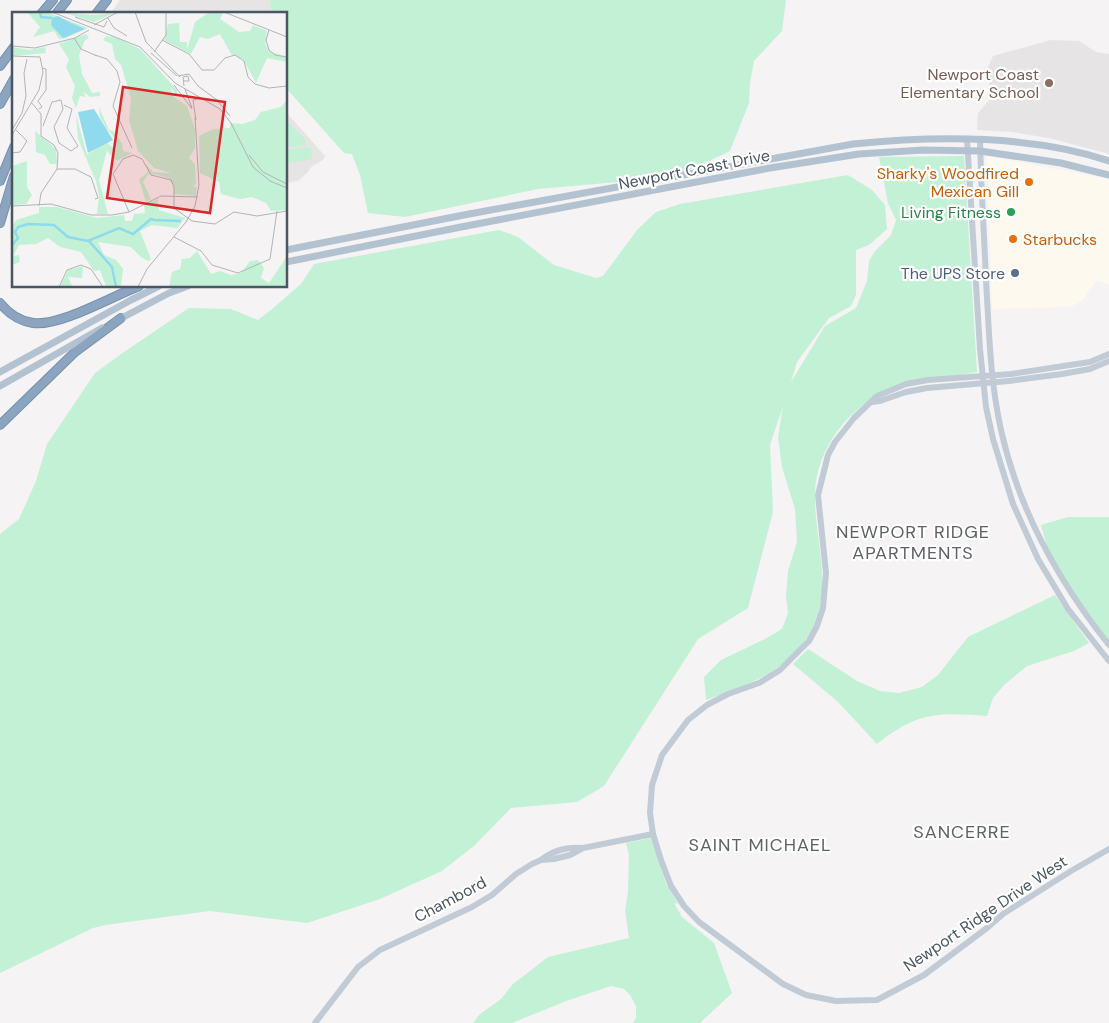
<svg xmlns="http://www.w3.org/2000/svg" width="1109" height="1023" font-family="'DM Sans',sans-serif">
	<rect width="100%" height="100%" fill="#f5f3f3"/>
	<path fill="#fdf9ef" d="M987 156 1109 179V285L1099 281 1095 282 1082 301 1070 307 992 309Z"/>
	<g fill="#e6e4e5">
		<path d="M120 0H270L271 14H110Z"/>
		<path d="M1051 40 1079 41 1096 52 1109 54V154L1049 138 1012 132 977 130 978 113 990 99 988 67 993 56Z"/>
		<path d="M286 112 325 156 324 159 310 168 309 171 298 181 286 183Z"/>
	</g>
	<g fill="#c3f1d5">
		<path d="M270 0H786L782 31 754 61 750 83 749 103 730 151 675 177 538 189 405 217 368 213 360 175 352 154 344 153 286 88V14H271Z"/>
		<path d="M286 120 305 139 306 145 290 147 286 132Z"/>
		<path d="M311 147 312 159 287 163 286 150Z"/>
		<path d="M964 156 977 372C958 375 940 379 921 382 913 383 903 383 895 387 850 404 813 450 815 500 816 551 837 598 803 644 779 675 741 687 706 700L704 677 721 660 765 639 782 629 788 613 786 596 788 571 797 542 795 509 782 467 778 437 783 406 770 445 773 512 748 608 698 639 604 786 577 802 511 808 475 845 442 871 380 899 307 923 210 911 105 925 93 928 0 973V534L19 519 36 481 47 444 95 373 124 352 189 308 231 309 258 320 272 309 301 284 314 264 499 230 518 237 554 265 596 278 603 276 638 229 656 212 680 204 848 175 872 190 885 205 887 229 869 245 856 250V295L851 306 829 318 797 362 791 382 825 326 856 308 867 281 869 261 875 251 891 235 896 220 888 203 879 157Z"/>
		<path d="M1068 517H1109V643L1050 558 1041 525Z"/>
		<path d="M1055 595 1089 643 1074 651 1027 666 1004 685 993 698 987 716C937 712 917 712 877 744L838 702 793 664 808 649 857 681 880 691 899 693 922 687 938 675 968 637Z"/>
		<path d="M651 838 666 883 678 904 674 903 682 917 714 943 732 993 700 1023H633L636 1018V1006L630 995 624 989 611 986 566 1001 512 1023H473L480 1014 501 999 513 984 548 957 629 938 625 911 628 891 629 855 626 843Z"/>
	</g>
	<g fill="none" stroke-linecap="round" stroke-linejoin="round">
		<defs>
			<g id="highway">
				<path d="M41 14 53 0"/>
				<path d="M56 14 67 0"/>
				<path d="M96 14 107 0"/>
				<path d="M0 66 14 47"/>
				<path d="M0 104 14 79"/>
				<path d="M0 181 14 147"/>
				<path d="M0 223 14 176"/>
				<path d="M0 303C8 313 20 321 33 323 59 327 113 296 139 286"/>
				<path d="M0 425 75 352 121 318"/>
			</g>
		</defs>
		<use href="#highway" stroke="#7690ad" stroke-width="10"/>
		<g stroke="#c1cbd6" stroke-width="6">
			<path d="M967 139 980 349 986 407 993 439 1013 504 1038 559 1068 609 1109 661"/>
			<path d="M980 139C981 186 984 233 986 280 989 330 990 381 1001 430 1019 511 1058 581 1109 645"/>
			<path d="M1109 354 1090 362 1070 365 1011 374 928 380 906 384 877 396 854 418 835 442 828 455 818 495 826 573 823 608 817 626 809 641 780 670 759 683 728 694 707 705 688 720 662 755 652 785 650 813 653 834 661 860 671 886 684 906 699 922 783 984 806 995 836 1001 877 1000 924 975 987 928 1003 914 1071 871 1109 849"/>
			<path d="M872 402 880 401 906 392 927 388 1009 381 1062 374 1090 369 1109 361"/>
			<path d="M542 859C555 850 566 847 582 848"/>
			<path d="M315 1023 358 967 380 950 472 907 492 895 516 874 532 864 541 860 554 859 570 855 583 848 653 834"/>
		</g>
		<g stroke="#b3c2d1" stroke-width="7">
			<path d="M286 250 469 214 853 144C934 136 1030 134 1109 161"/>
			<path d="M286 262 461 227 770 168 859 154 923 150 980 151 1061 163 1109 175"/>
			<path d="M116 321 169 293 188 286"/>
			<path d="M0 372 131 300 159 286"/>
			<path d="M0 386 102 328"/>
		</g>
		<use href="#highway" stroke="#8ba5c1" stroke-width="8"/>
	</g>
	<circle fill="#8d6e63" stroke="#fff" stroke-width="2" cx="1049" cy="83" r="5"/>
	<g fill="#e8710a" stroke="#fff" stroke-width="2">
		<circle cx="1029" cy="182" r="5"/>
		<circle cx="1013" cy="239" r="5"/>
	</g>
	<circle fill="#2e9e5b" stroke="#fff" stroke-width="2" cx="1011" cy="212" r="5"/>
	<circle fill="#5c6f8a" stroke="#fff" stroke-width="2" cx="1015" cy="273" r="5"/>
	<g text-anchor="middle" stroke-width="4.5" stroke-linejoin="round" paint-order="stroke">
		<g font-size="16" fill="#785e54" stroke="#fff" text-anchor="end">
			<text x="1039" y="80">Newport Coast<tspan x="1039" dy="18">Elementary School</tspan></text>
		</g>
		<g font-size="16" fill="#4a5661" stroke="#fff">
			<text transform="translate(694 169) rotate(-11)" y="6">Newport Coast Drive</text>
			<text transform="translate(450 899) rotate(-28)" y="6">Chambord</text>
			<text transform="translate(985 913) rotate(-34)" y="6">Newport Ridge Drive West</text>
		</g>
		<g font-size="16" fill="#c56008" stroke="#fff" text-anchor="end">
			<text x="1019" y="179">Sharky's Woodfired<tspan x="1019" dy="18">Mexican Gill</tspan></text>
			<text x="1023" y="245" text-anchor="start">Starbucks</text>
		</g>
		<g font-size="16" fill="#27864d" stroke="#fff" text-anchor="end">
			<text x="1001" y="218">Living Fitness</text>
		</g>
		<g font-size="16" fill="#4e5e75" stroke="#fff" text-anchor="end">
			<text x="1005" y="279">The UPS Store</text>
		</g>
		<g font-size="18" letter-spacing="1" fill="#5f6368" stroke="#fff">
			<text x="913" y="538">NEWPORT RIDGE<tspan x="913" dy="21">APARTMENTS</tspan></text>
			<text x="962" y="838">SANCERRE</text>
			<text x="760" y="851">SAINT MICHAEL</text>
		</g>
	</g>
	<g transform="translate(12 12)">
		<rect width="275" height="275" fill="#f5f3f3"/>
		<path d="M16 1H37L76 16 54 26 47 27 42 19 21 25 28 15ZM53 1 83 3 102 1 82 10ZM196 1H211L208 7 227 20 238 19 241 13 255 19 253 32 257 39 275 45V50L255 46 244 71 231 47 219 42 208 22 196 27 188 25 179 42 152 28 156 12 167 11 168 30H175V38L183 10ZM74 22 77 26 73 28 67 43 70 62 80 81 88 80V84L78 85 72 80 73 85 68 84 64 96 60 86 63 74 54 55 57 47 47 32ZM94 24 105 26 128 37 165 78V84L159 76 161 84 175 94 183 117V136L177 146 183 152 184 172 181 175H185L184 184 162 182V174L156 166 137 161 131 170 139 187 134 190 127 167 136 160 133 151 141 160 159 161 142 156 126 139 117 108 119 86 109 53 103 47 100 32 91 28ZM0 35 18 38 33 35 34 41 0 44ZM275 88V198L259 199 254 191 240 185 228 187 209 182 207 170 188 161 187 124 201 117 218 116V111L231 112 243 108 249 100 269 95ZM87 95 97 118 101 119 110 131 111 139 120 141 104 149 95 139 87 168 96 202H85L87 185 84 169 66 127 64 103 75 143 94 130 105 139 104 127 94 116 88 105ZM23 119 44 137 45 152H38L33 143 24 140ZM15 149V175L20 183 14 192 0 193V154ZM146 187 147 198 173 206 165 216 140 213 128 219 139 247 136 249 129 245 119 235 86 230 92 243 104 248 111 257 109 274H94L88 258 82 259 69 240 48 235 36 226 24 232 7 233 1 244 7 243 8 250 0 253V215L4 208 27 201V195H45L85 206 112 203 113 209H120L122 202 133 201 132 193ZM185 239 199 262 208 259 219 263 229 261 238 249 246 248 252 256 249 266 257 271 275 244V274L157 275 160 260 168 257 170 247 178 246ZM71 254 70 266 56 265 60 274 48 275 56 258Z" fill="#c3f1d5"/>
		<path d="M46 4 57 10 73 17 51 26 39 13 40 6ZM82 97 101 128 76 141 66 100Z" fill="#90daee"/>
		<path fill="none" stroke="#90daee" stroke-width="2.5" d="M28 0 29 5 40 6M142 208 169 209M77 229 100 255 104 275M0 233 6 226 3 220 6 215 16 212 42 213 56 225 76 229 107 216 121 222 139 207 142 208"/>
		<path fill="none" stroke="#b1b4b9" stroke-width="1" d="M40 0 128 35 163 71 208 97 219 111 241 155 258 169 275 176M123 0 134 30 168 65M212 0 275 25M63 5 92 15 95 9M95 5 102 16 115 24M82 13 106 0M257 18 254 28 257 38 263 43 275 45M62 26 69 37 85 44M150 28 177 42 190 58H202L213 46 223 43 232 49 236 65 243 72 257 76 275 74M0 34 23 36 63 26 77 18M142 40 154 23V0M139 41 165 64M83 43 95 47 105 59 108 70 101 94 120 136M0 44 28 45 31 60 27 78 0 123M166 64 177 62 186 74 205 88 218 104M162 73 180 97M172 74 171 65 176 64 177 69H172M173 77 180 96M19 90 29 102V124L42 133 46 141 45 157 29 181 27 194M27 97 30 95 26 89 34 78V57L30 56M184 108 181 88 189 86M31 114 40 90 49 88 51 97 42 115 47 131M0 118 10 101 14 84 12 61 15 47M47 131 59 139 66 134 55 116 60 97 52 93M0 141 8 140 15 129 4 118M237 143 251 160 275 172M45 157H63L79 165 86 186 83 187M0 194 39 192 79 203H100L117 200 149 184 186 185M117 200 101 162 111 147 121 143 130 147 139 163 159 168 162 175V196L180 209 203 212 222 200 245 204 275 199M162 225 189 239 200 253 226 261 258 247 265 199M47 275 55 258 69 253 79 257 91 275M126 275 135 257 174 210 183 194 187 173 183 105"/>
		<path fill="#d62828" fill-opacity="0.15" stroke="#d62828" stroke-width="2.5" d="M111 75 213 90 198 201 95 186Z"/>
		<rect width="275" height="275" fill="none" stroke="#4a5661" stroke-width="2.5"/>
	</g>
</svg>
